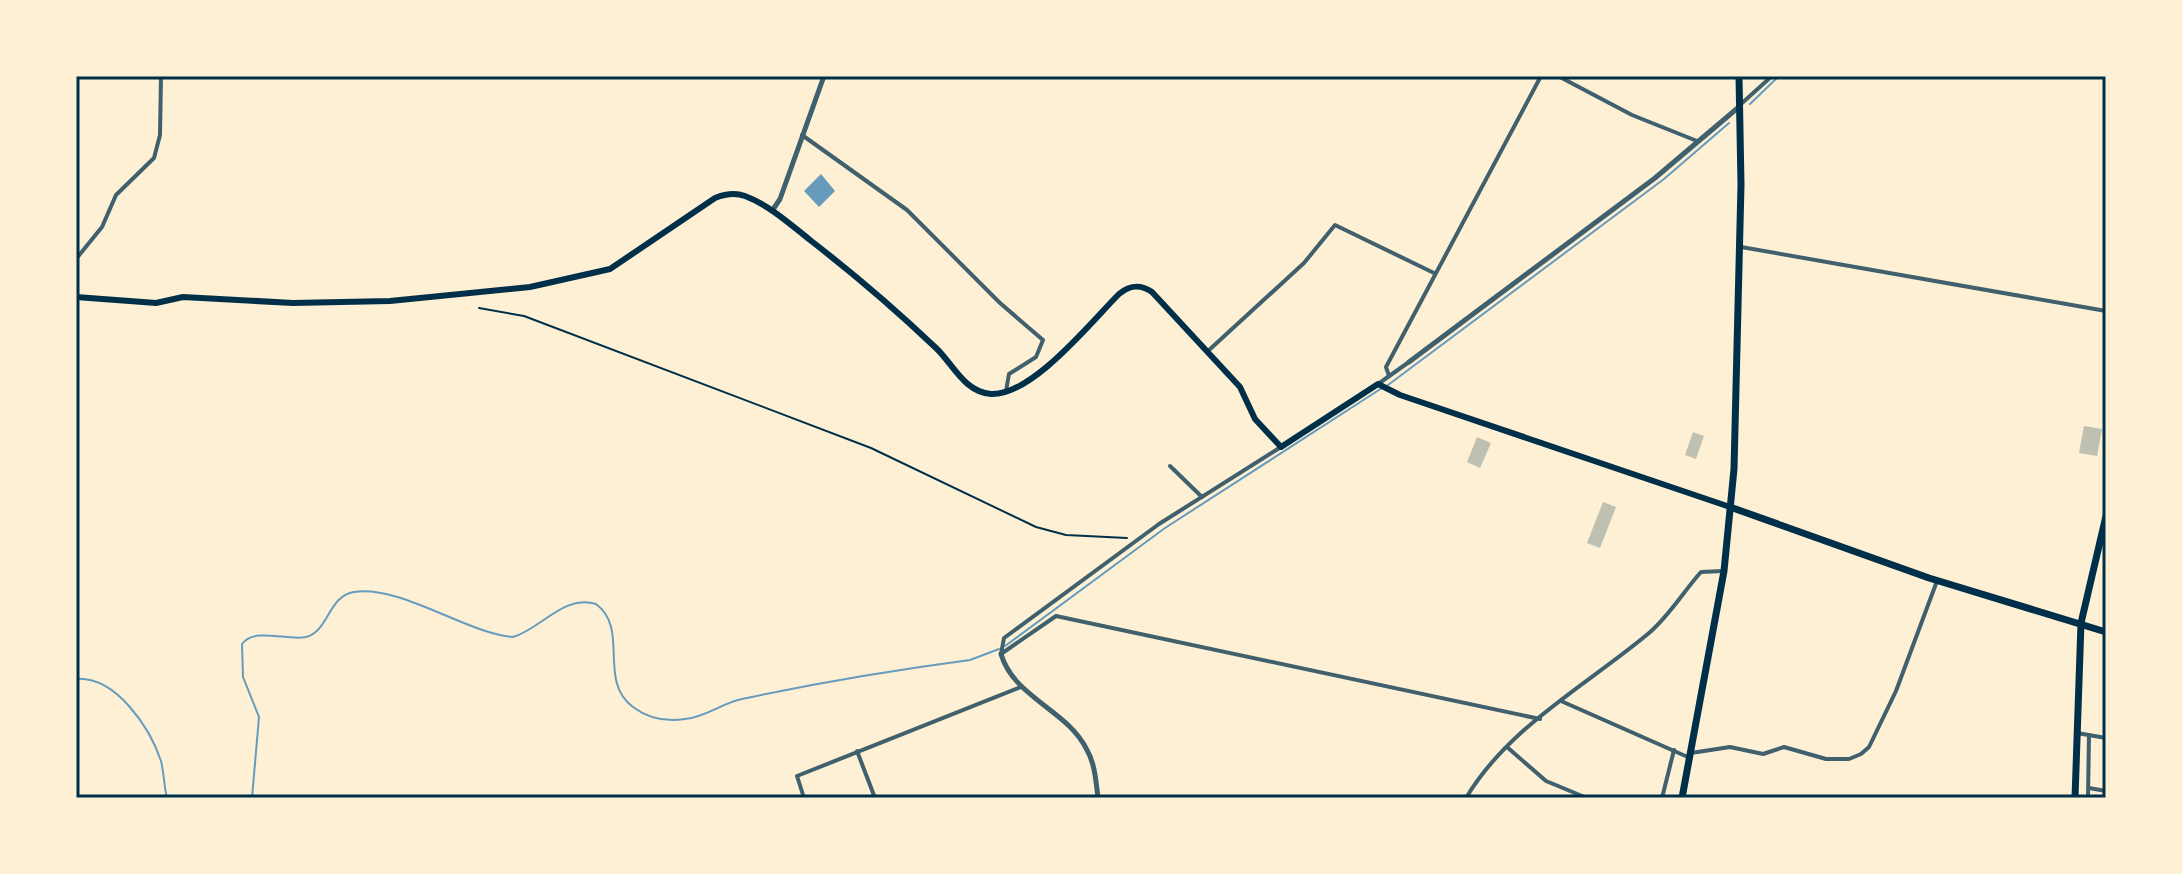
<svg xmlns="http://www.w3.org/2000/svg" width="2182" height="874" font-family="Manrope,sans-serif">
	<rect width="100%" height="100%" fill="#fdf0d5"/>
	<path fill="#669bbc" d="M821 174 835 191 819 207 804 191Z"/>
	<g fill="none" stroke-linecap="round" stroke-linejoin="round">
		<g stroke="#669bbc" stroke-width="2">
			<path d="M76 78 77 76"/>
			<path d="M1750 104 1779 76"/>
			<path d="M1388 385 1664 179 1729 123"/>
			<path d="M1005 646 1165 528 1382 388"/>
			<path d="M76 679C116 676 150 728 161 761 164 773 164 786 167 798"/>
			<path d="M252 798 259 717 243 677 242 644C254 627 288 641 306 637 329 631 328 596 354 592 401 585 466 633 513 637 541 629 564 594 596 604 630 629 597 680 633 707 649 719 666 722 685 719 706 717 722 703 742 699 817 683 894 670 970 660L999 649"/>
		</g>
	</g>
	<g fill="#bec0b2">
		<path d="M2084 426 2102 429 2097 456 2079 453Z"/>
		<path d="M1693 432 1704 436 1696 459 1685 455Z"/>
		<path d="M1477 437 1491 443 1480 468 1467 462Z"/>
		<path d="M1603 502 1616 507 1600 548 1587 543Z"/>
	</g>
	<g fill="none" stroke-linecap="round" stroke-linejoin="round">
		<path stroke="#003049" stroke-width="2" d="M479 308 524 316 871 448 1036 527 1066 535 1127 538"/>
		<g stroke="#3f606c" stroke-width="4">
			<path d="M1558 76 1632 115 1697 141"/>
			<path d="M1741 104 1772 76"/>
			<path d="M802 135 907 210 1000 303 1043 340 1036 357 1009 374 1006 391"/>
			<path d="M1741 247 2106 311"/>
			<path d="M76 259 102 227 116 195 154 158 160 135 161 76"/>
			<path d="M1208 351 1304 263 1335 225 1434 273"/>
			<path d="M1389 376 1386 367 1541 76"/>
			<path d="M1378 384 1409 362"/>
			<path d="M1281 447 1159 524 1004 638 1001 654 1056 616 1540 719"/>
			<path d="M1170 466 1202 497"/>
			<path d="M1561 701 1690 758"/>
			<path d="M2077 733 2106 738"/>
			<path d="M1507 747 1546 781 1587 798"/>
			<path d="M857 751 875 798"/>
			<path d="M1691 753 1730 747 1763 754 1784 747 1826 759H1849L1861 754 1869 747 1896 691 1937 581"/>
			<path d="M2089 788 2106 791"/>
			<path d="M804 798 797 776 1021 687"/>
			<path d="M1466 798C1508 727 1587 685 1649 633 1670 615 1683 592 1701 572L1724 571"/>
			<path d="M1662 798 1674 750"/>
			<path d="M2088 798 2089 735"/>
		</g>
		<g stroke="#3f606c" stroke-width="5">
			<path d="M772 211 780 199 824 76"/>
			<path d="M1409 362 1655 178 1740 106"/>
			<path d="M1001 654C1014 698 1068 710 1087 750 1095 764 1096 782 1098 798"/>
		</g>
		<path stroke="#003049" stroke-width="6" d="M76 297 156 303 183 297 293 303 390 301 530 287 610 269 715 198C725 194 734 192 745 196 769 205 790 224 810 240 854 274 896 310 936 348 953 364 964 392 991 394 1032 396 1091 322 1119 294 1130 285 1140 284 1152 292L1240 387 1255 419 1281 447 1378 384 1400 395 1730 507"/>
		<path stroke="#003049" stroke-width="7" d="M2075 798 2081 623 2106 516"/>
		<g stroke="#003049" stroke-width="7">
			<path d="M1730 507 1929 578 2106 632"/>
			<path d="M1682 798 1724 571 1734 469 1741 185 1739 76"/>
		</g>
	</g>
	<rect width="2182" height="874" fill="none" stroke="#fdf0d5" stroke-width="156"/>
	<rect x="78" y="78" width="2026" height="718" fill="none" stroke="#003049" stroke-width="3"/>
</svg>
